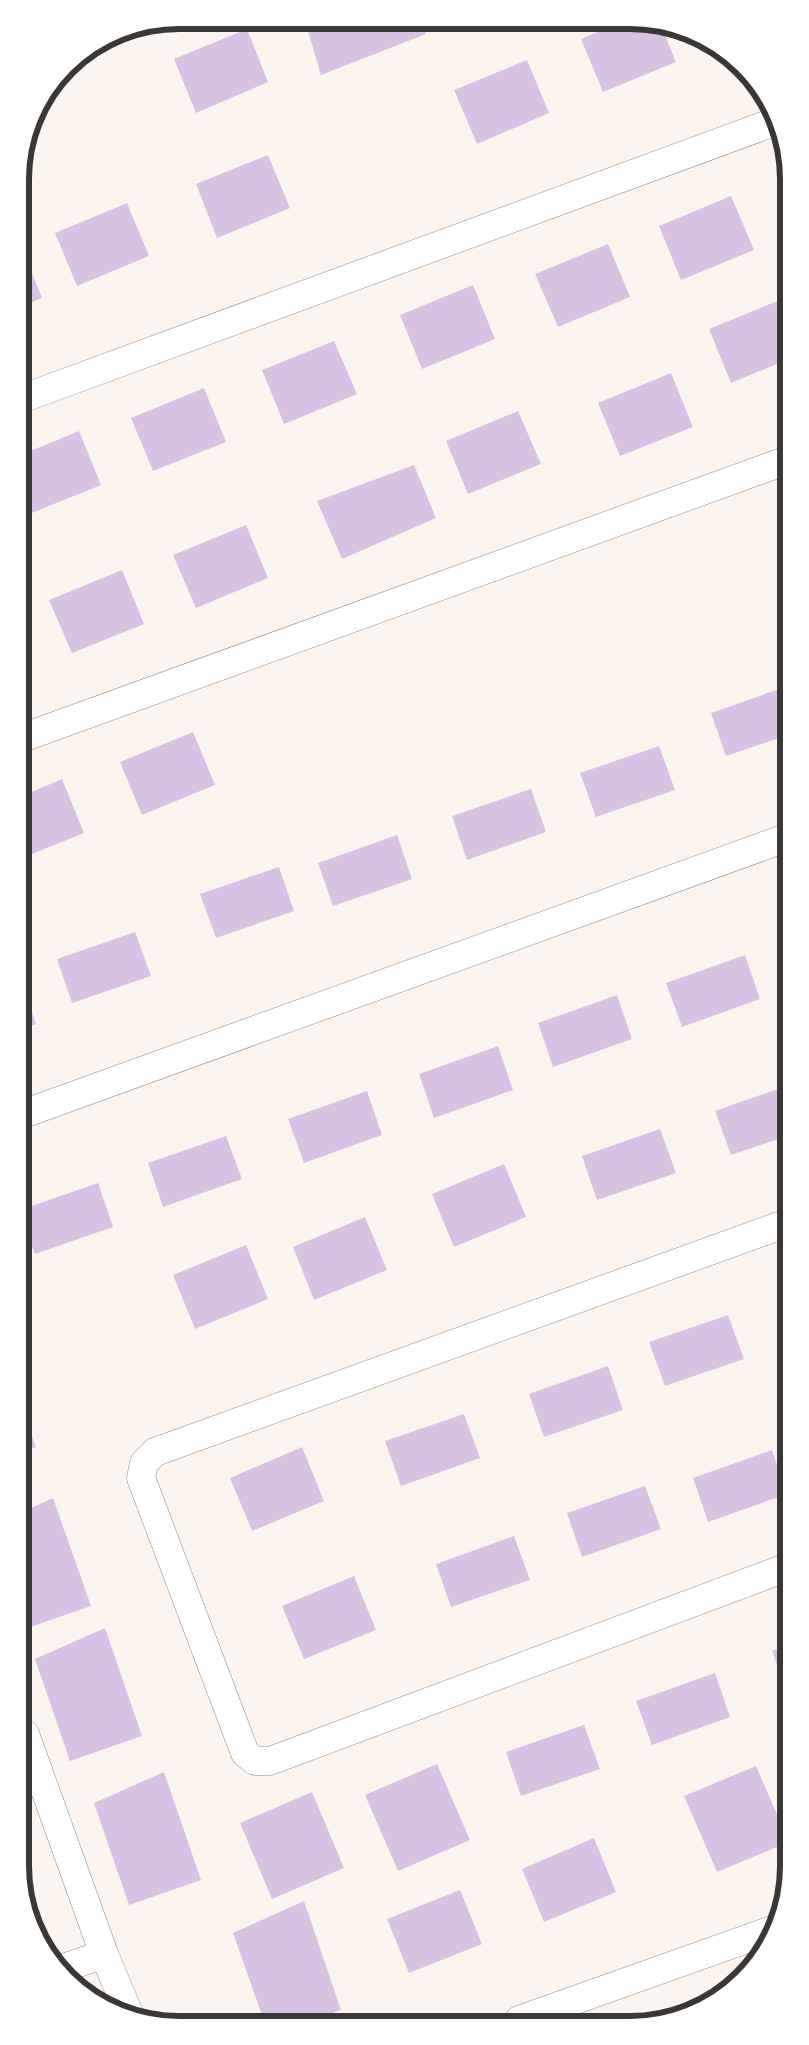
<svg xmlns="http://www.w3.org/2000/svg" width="809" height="2045" font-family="Cabin,sans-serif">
	<rect width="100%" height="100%" fill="#fcf5ef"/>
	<g fill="#d8c2e3">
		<path d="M305 21 421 22 426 34 321 75Z"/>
		<path d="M620 23H660L676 62 603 92 581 39Z"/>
		<path d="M247 29 268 82 196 113 174 59Z"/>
		<path d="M527 60 549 113 477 144 454 90Z"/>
		<path d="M268 155 290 208 217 238 196 184Z"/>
		<path d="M731 196 754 250 681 280 659 226Z"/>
		<path d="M127 203 149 256 77 286 55 233Z"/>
		<path d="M608 244 630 297 558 327 535 274Z"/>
		<path d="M21 246 42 298 21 307Z"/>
		<path d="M473 285 495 339 422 369 400 315Z"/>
		<path d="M782 299 784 304V361L731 383 709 329Z"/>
		<path d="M334 341 357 394 284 424 262 370Z"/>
		<path d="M671 373 693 427 620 456 598 403Z"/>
		<path d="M204 388 226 442 153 471 131 418Z"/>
		<path d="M518 411 541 464 468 494 446 441Z"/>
		<path d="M79 431 101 485 29 514 21 496V455Z"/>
		<path d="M414 465 436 518 342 559 317 501Z"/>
		<path d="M246 525 268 578 196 608 173 555Z"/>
		<path d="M122 570 144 624 72 653 49 600Z"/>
		<path d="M785 687V736L726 756 711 713Z"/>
		<path d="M193 732 215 785 142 815 120 762Z"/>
		<path d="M659 746 675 790 596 817 580 773Z"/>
		<path d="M62 779 84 833 22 858V796Z"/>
		<path d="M531 789 546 832 467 860 452 816Z"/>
		<path d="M397 835 412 879 333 906 318 863Z"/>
		<path d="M279 867 294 911 216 938 200 894Z"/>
		<path d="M135 932 151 976 72 1003 57 959Z"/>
		<path d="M745 955 760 999 682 1027 666 983Z"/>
		<path d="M23 987 36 1024 23 1029Z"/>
		<path d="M617 995 632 1039 553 1067 538 1023Z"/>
		<path d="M498 1046 513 1090 434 1118 419 1074Z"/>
		<path d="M786 1086 787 1136 731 1155 715 1111Z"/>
		<path d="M367 1091 382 1135 304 1163 288 1119Z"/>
		<path d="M660 1129 676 1173 597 1200 582 1156Z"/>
		<path d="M226 1136 242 1179 163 1207 148 1163Z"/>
		<path d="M504 1164 526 1217 454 1247 432 1194Z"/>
		<path d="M98 1183 113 1227 35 1254 23 1222V1209Z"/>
		<path d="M365 1217 387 1270 314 1300 293 1247Z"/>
		<path d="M246 1245 268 1299 195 1329 173 1275Z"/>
		<path d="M787 1288V1318L777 1292Z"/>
		<path d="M728 1315 744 1359 665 1386 649 1342Z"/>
		<path d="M608 1366 623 1410 544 1437 529 1394Z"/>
		<path d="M24 1414 36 1447 24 1452Z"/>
		<path d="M464 1414 480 1458 401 1486 385 1441Z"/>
		<path d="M302 1447 324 1501 252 1531 230 1478Z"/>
		<path d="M772 1450 787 1494 708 1522 693 1478Z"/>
		<path d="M645 1486 661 1529 582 1557 567 1513Z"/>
		<path d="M53 1498 91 1606 25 1629 24 1511Z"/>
		<path d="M514 1536 530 1580 451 1607 436 1564Z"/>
		<path d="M354 1576 376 1630 304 1659 282 1606Z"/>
		<path d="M105 1628 142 1736 70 1761 35 1659Z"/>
		<path d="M788 1645V1694L772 1651Z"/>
		<path d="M715 1673 730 1717 652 1745 636 1701Z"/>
		<path d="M584 1725 600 1769 521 1796 506 1752Z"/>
		<path d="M437 1764 470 1840 398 1871 365 1795Z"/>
		<path d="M756 1766 789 1842 717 1872 684 1796Z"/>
		<path d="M164 1772 201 1880 129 1905 94 1803Z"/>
		<path d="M312 1792 344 1868 272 1899 240 1823Z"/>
		<path d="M594 1838 616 1892 544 1922 522 1869Z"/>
		<path d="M460 1890 482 1944 409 1973 387 1919Z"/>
		<path d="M304 1901 341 2010 307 2021H264L233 1933Z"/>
	</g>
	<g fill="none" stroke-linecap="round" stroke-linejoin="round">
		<defs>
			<g id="minor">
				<path d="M21 399 774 122"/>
				<path d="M22 738 785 461"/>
				<path d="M23 1114 786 838"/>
				<path d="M787 1223 155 1452 144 1463 141 1478 245 1753 255 1761H270L788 1567"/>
				<path d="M25 1734 104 1954 130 2016"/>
				<path d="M61 1969 104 1954"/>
				<path d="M519 2020 775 1929"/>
			</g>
		</defs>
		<use href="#minor" stroke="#908984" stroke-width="29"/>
		<use href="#minor" stroke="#fff" stroke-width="28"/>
	</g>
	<path d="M0 0H809V2045H0ZM179 29H630A150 150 0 0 1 780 179V1866A150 150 0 0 1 630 2016H179A150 150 0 0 1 29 1866V179A150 150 0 0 1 179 29Z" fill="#fff" fill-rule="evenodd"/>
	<path fill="none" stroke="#3a3735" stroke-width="6" d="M179 29H630A150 150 0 0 1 780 179V1866A150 150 0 0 1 630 2016H179A150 150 0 0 1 29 1866V179A150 150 0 0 1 179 29Z"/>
</svg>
